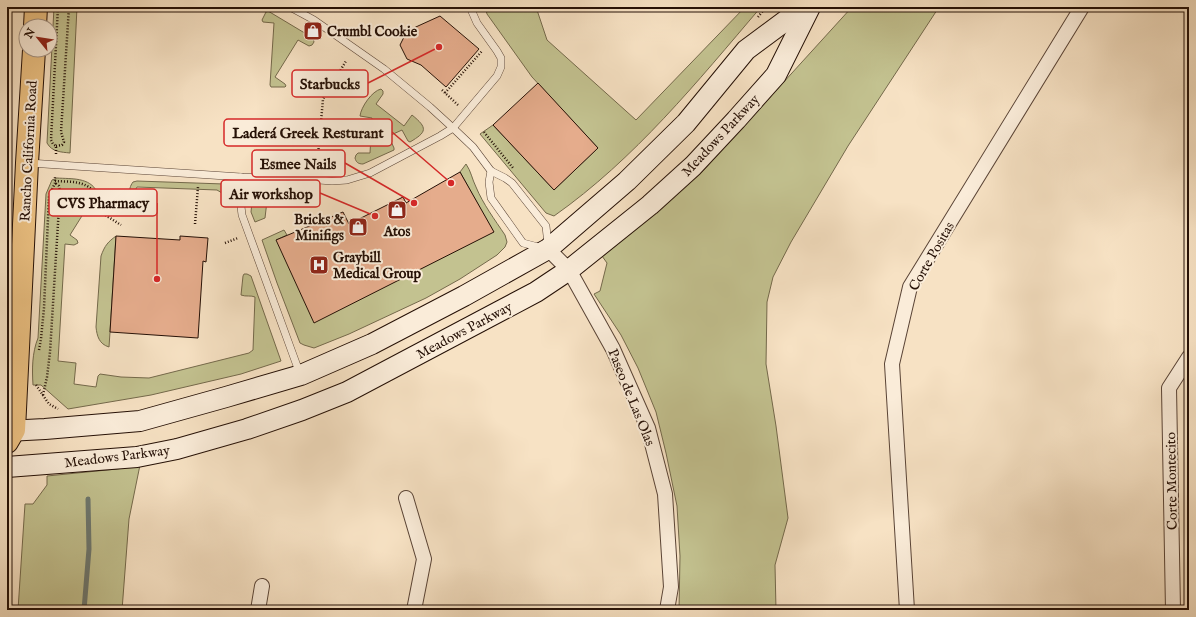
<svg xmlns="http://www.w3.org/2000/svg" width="1196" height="617" font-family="'IM FELL English',serif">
	<rect width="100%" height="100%" fill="#f7e2c4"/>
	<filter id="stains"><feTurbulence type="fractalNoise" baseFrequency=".005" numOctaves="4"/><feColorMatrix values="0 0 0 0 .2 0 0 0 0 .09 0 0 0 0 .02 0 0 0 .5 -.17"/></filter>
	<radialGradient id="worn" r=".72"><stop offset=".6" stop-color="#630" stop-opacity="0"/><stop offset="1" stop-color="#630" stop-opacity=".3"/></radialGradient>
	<g fill="#c3c290" stroke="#74694b">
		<path d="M54 7H77L70 153C61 152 52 152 47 143Z"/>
		<path d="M485 7H536L547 40 636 120 745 7H761C697 82 635 159 554 216L546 213 480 134 493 125 554 190 598 148 532 77 487 14Z"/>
		<path d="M852 7H939L848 146 791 242 773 277 767 302 766 364 776 426 788 518 775 565 776 610H679L680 556 677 506 666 453 656 412 638 368 621 335 594 294 600 291 607 263 602 256 701 173Z"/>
		<path d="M268 11 313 38 314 42 312 45 309 46 298 40 275 77 285 84 286 86 285 87H271L270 85 274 23 263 22 262 20 266 12Z"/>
		<path d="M381 89 383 91V94L376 104 404 126 412 115C428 128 427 132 410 142L408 141 402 130 391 135 389 137 394 148V150L363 164C358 164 356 162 355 158L356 155 358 153H370L372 118 360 116C361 107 372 91 381 89Z"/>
		<path d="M466 164C471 171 472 179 476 187 483 204 495 220 505 235L507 242 505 247 497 255 460 279 426 298 349 334 314 348 304 345 300 343 277 283 262 240 284 230 287 235 276 240 493 232 460 172Z"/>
		<path d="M57 178C71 179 90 177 97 192 99 195 101 200 100 204 98 208 95 212 93 215L85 211 70 235 77 240 78 243 74 245 65 244 58 361 76 363 74 384 96 387 98 376 100 374 121 377 149 378 249 353 253 350 255 297C251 295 246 297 241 295L243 276 244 274H247L251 276 281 361 241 374 151 395 68 409 41 385H33C32 369 32 353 38 338L46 194 52 180Z"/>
		<path d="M137 181 224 184C231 187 232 197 228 203L226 204 222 200V193L217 190 137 187 132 196 130 195C129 190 130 186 133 182Z"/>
		<path d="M274 189 280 194V201H267L265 218 255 222 251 212 252 202 256 195 262 191Z"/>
		<path d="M116 236 110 332 109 347C99 344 97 336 96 327L101 256C105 245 108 242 116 236Z"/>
		<path d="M140 465 129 519 122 610H18L25 504H33L47 485V476L117 469Z"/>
	</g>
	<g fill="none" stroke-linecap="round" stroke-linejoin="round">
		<path stroke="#6d7870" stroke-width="5" d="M84 610 89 549 88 499"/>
	</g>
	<g fill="#e5ac8c" stroke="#251006">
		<path d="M440 16 479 49 446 87 421 65 407 59 400 45 407 31Z"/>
		<path d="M538 83 598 148 554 190 493 125Z"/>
		<path d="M460 172 494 232 314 323 276 240 343 212 349 224 403 197 406 203Z"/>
		<path d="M116 236 180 240V236L208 238 206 262 203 261 198 338 110 332Z"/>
	</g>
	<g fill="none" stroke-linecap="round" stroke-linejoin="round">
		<defs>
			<g id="service">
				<path d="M290 7 314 20 384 69 430 107 453 128 473 147 491 171 505 178 512 183 546 226 548 245"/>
				<path d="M29 163 241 177 306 179 332 181 347 180 370 173 440 136 453 128 497 76 501 67V58L497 51 477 23 470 7"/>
				<path d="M491 171 489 182 491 198 523 243 542 248"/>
				<path d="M241 177 240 198 242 215 300 374"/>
			</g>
			<g id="minor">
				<path d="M548 249 569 270 613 349 648 428 665 494 671 587 667 610"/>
				<path d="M406 498 424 559 414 610"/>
				<path d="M258 610 262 586"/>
				<path d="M907 610 892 364 910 287 1082 7"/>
				<path d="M1173 610 1169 388 1189 357"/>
			</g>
			<g id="secondary">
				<path d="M7 431 45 429 140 421 226 397 301 375 372 344 464 296 548 249 627 181 686 123 746 50 804 7"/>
				<path d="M7 467 137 457 177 449 247 429 302 410 347 392 536 292 569 270 650 205 693 166 736 120 776 75 810 7"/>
			</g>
			<g id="primary">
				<path d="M35 26 36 7"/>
				<path d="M7 442 14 430 27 163 34 50"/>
			</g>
		</defs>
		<use href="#service" stroke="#5a4436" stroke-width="8"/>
		<use href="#minor" stroke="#5a4436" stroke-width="16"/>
		<use href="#secondary" stroke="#251006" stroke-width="22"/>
		<use href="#primary" stroke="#251006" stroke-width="24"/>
		<g stroke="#251006" stroke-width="2.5" stroke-dasharray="1 2" stroke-linecap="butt">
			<path d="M758 17 766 7"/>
			<path d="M442 90 458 105"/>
			<path d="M445 93 482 51"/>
			<path d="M484 132 513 168"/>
			<path d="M56 146 62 145 64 142 61 132 69 7"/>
			<path d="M56 154V146L53 144 51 140 58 7"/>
			<path d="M317 167 323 99 346 61"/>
			<path d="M55 181C69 182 87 180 95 194 97 199 96 203 94 208L121 225"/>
			<path d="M195 224 198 187"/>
			<path d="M225 243 238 238"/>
			<path d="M39 350 41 339 44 308 49 196 55 183V177"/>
			<path d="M36 385 49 404 58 409"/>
			<path d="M43 395 47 377 50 352 60 191 59 186 55 183"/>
		</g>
		<use href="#service" stroke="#faecd9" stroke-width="7"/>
		<use href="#minor" stroke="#faecd9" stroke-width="14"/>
		<use href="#secondary" stroke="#faecd9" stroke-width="20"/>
		<use href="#primary" stroke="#ecc182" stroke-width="22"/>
	</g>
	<defs>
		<symbol id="shop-square" viewBox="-11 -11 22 22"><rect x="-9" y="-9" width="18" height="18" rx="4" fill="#8f2418" stroke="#faecd9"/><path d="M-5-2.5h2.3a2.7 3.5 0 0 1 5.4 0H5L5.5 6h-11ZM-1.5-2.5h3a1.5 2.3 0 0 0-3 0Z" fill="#fff"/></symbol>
		<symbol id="hospital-square" viewBox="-11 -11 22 22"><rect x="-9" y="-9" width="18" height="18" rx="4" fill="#8f2418" stroke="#faecd9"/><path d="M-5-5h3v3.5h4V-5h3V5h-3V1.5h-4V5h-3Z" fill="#fff"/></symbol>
	</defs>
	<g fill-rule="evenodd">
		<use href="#shop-square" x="302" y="20" width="22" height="22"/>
		<use href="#shop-square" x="386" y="199" width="22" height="22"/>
		<use href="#shop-square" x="347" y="216" width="22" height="22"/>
		<use href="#hospital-square" x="308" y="254" width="22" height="22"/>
	</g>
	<g text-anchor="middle" stroke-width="4" stroke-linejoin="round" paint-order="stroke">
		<g font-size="14" font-weight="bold" fill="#251006" stroke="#faecd9" text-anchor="start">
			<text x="327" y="36">Crumbl Cookie</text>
			<text x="344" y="224" text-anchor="end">Bricks &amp;<tspan x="344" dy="16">Minifigs</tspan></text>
			<text x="397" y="236" text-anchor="middle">Atos</text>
			<text x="333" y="262">Graybill<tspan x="333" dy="16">Medical Group</tspan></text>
		</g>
		<g font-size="14" fill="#251006" stroke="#faecd9">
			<text transform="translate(720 135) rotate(-47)" y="5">Meadows Parkway</text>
			<text transform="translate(28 151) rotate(-87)" y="5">Rancho California Road</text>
			<text transform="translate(931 256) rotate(-60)" y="5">Corte Positas</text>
			<text transform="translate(464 330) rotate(-28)" y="5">Meadows Parkway</text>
			<text transform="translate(632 397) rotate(68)" y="5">Paseo de Las Olas</text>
			<text transform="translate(117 456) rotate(-7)" y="5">Meadows Parkway</text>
			<text transform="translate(1171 481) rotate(-91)" y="5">Corte Montecito</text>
		</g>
	</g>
	<path fill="none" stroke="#d62828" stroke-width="1.5" d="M439 47L368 83M451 183L392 132M414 203L345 163M375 216L320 193M157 279L157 203"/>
	<g fill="#d62828" stroke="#faecd9" stroke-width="1.5">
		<circle cx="439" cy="47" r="4"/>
		<circle cx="451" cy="183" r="4"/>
		<circle cx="414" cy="203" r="4"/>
		<circle cx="375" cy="216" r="4"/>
		<circle cx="157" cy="279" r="4"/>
	</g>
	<g fill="#faecd9" stroke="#d62828" stroke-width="1.5">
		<rect x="292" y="70" width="76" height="27" rx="4"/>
		<rect x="224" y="119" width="168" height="27" rx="4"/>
		<rect x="252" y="150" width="93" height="27" rx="4"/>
		<rect x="221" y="180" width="99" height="27" rx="4"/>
		<rect x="49" y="189" width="108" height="27" rx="4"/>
	</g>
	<g font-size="15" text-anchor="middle" font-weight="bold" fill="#251006">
		<text x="330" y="89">Starbucks</text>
		<text x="308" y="138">Laderá Greek Resturant</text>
		<text x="298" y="169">Esmee Nails</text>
		<text x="271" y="199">Air workshop</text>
		<text x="103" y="208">CVS Pharmacy</text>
	</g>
	<rect width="1196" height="617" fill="none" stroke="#f7e2c4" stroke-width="24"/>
	<rect x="8" y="8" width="1180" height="601" fill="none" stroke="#251006" stroke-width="2"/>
	<rect x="12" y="12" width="1172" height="593" fill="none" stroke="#251006"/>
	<g transform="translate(38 38) rotate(300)"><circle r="19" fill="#faecd9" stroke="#a59485"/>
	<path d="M0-3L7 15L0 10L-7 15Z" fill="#8f2418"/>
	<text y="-6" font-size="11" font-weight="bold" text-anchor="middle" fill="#251006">N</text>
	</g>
	<rect width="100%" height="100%" filter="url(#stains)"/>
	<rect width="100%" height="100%" fill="url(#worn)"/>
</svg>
